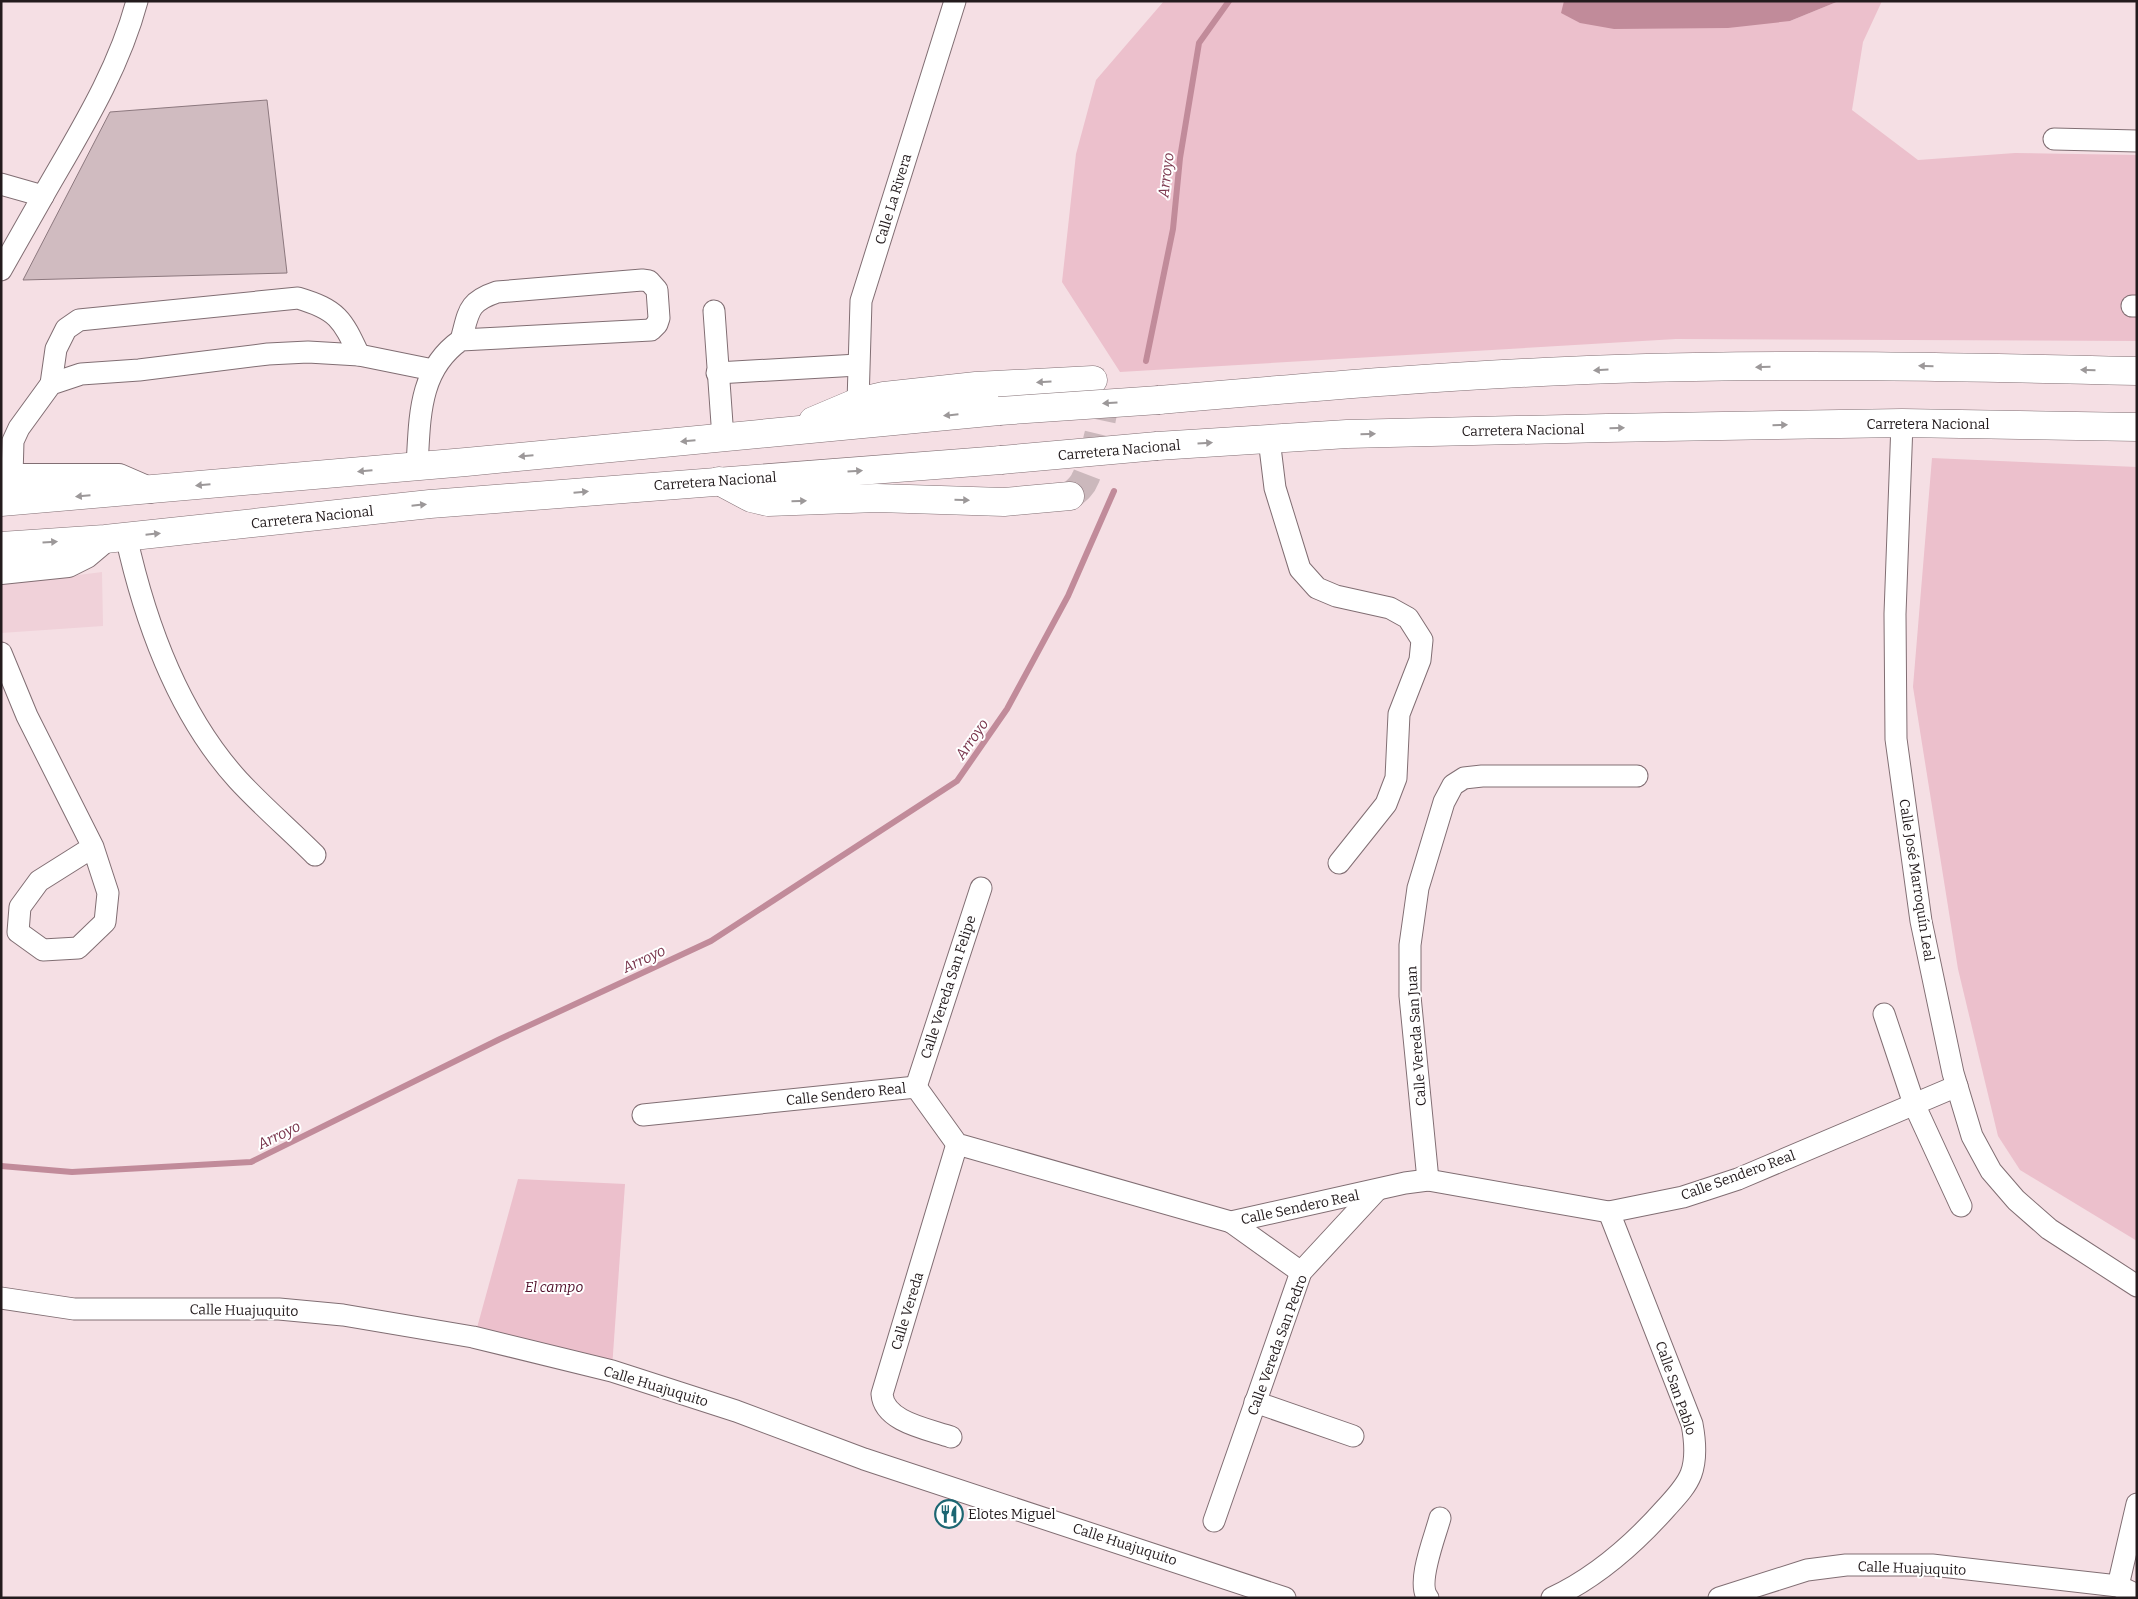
<svg xmlns="http://www.w3.org/2000/svg" width="2138" height="1599" font-family="Bitter,serif">
	<rect width="100%" height="100%" fill="#f5dfe4"/>
	<path fill="#f0d1d9" d="M102 572 103 626 1 633V585Z"/>
	<g fill="#ecc0cc">
		<path d="M1164 1H1696L1790 21 1839 1H1882L1863 42 1852 110 1918 160 2015 153 2137 155V341L1676 339 1120 372 1062 282 1076 154 1096 80Z"/>
		<path d="M1932 458 2137 467V1241L2020 1170 1998 1136 1958 969 1913 687Z"/>
		<path d="M518 1179 625 1184 612 1368 475 1335Z"/>
	</g>
	<path fill="#c18b9a" d="M1564 1H1839L1790 21 1728 28 1614 29 1580 23 1561 13Z"/>
	<g fill="none" stroke-linecap="round" stroke-linejoin="round">
		<g stroke="#c18b9a" stroke-width="6">
			<path d="M1146 361 1173 229 1180 158 1199 43 1229 1"/>
			<path d="M1 1166 72 1172 251 1162 500 1039 711 941 957 781 1007 709 1068 596 1114 491"/>
		</g>
	</g>
	<path fill="#d0bbc0" stroke="#8c787e" d="M267 100 287 273 23 280 110 112Z"/>
	<g fill="none" stroke-linecap="round" stroke-linejoin="round">
		<path stroke="#cbb8bc" stroke-width="28" stroke-dasharray="28 14" stroke-linecap="butt" d="M1070 496C1076 491 1082 487 1085 479 1091 469 1109 397 1105 389 1103 383 1098 381 1093 380"/>
		<defs>
			<g id="minor">
				<path d="M2054 139 2137 141"/>
				<path d="M1 184 43 196 1 270"/>
				<path d="M43 196C79 133 118 72 137 1"/>
				<path d="M2132 306H2137"/>
				<path d="M714 311 723 438"/>
				<path d="M717 373 858 365"/>
				<path d="M51 384 56 349 66 329 79 320 298 298C338 310 342 319 359 355"/>
				<path d="M858 402 861 301 955 1"/>
				<path d="M1902 423 1895 614 1896 739 1921 921 1953 1073 1972 1136 1991 1171 2016 1200 2049 1229 2137 1286"/>
				<path d="M1269 439 1275 488 1300 569 1317 588 1336 596 1390 608 1408 618 1422 640 1420 660 1399 714 1396 778 1386 804 1339 863"/>
				<path d="M417 466C420 418 418 370 461 340L651 330 657 324 659 318 657 290 649 281 642 280 497 292C467 302 469 312 461 340"/>
				<path d="M12 477 13 441 19 428 51 384 81 374 139 370 268 354 308 352 359 355 433 370"/>
				<path d="M126 536C145 622 179 715 238 780 262 806 290 830 315 855"/>
				<path d="M1 653 27 716 93 847 108 893 105 922 78 948 43 950 18 932 20 907 39 881 93 847"/>
				<path d="M1884 1014 1914 1104 1961 1206"/>
				<path d="M916 1087 981 888"/>
				<path d="M643 1115 916 1087 957 1144 1231 1222 1405 1183 1428 1180 1609 1212 1683 1197 1738 1179 1957 1086"/>
				<path d="M1428 1180 1410 996V945L1418 888 1444 802 1453 785 1464 778 1482 776H1637"/>
				<path d="M1231 1222 1301 1272"/>
				<path d="M1 1298 74 1309H279L343 1315 473 1337 612 1371 736 1411 864 1459 1285 1598"/>
				<path d="M1255 1402 1353 1436"/>
				<path d="M951 1437C928 1429 884 1422 882 1394L957 1144"/>
				<path d="M1214 1521 1301 1272 1376 1191"/>
				<path d="M2118 1586 2137 1504"/>
				<path d="M1428 1598C1416 1583 1435 1537 1440 1518"/>
				<path d="M1552 1598C1595 1578 1634 1544 1666 1508 1675 1498 1686 1487 1691 1474 1697 1458 1695 1440 1692 1424L1609 1212"/>
				<path d="M1719 1598 1807 1570 1846 1565H1932L2118 1586 2137 1595"/>
			</g>
			<g id="major">
				<path d="M1 477H119L149 490"/>
				<path d="M1 571 68 564 86 555 105 539"/>
			</g>
			<g id="highway">
				<path d="M1159 400C1311 387 1463 374 1615 369 1789 363 1963 367 2137 371"/>
				<path d="M813 421 858 402 884 396 976 386 1093 380"/>
				<path d="M1157 446 1347 434 1607 428 1902 423 2137 427"/>
				<path d="M719 481 751 498 768 502 877 498 1004 502 1070 496"/>
				<path d="M1 502 466 462 999 411"/>
				<path d="M1 546 105 539 430 504 1001 460"/>
			</g>
		</defs>
		<use href="#minor" stroke="#816e73" stroke-width="23"/>
		<use href="#major" stroke="#816e73" stroke-width="28"/>
		<use href="#highway" stroke="#816e73" stroke-width="29"/>
		<use href="#minor" stroke="#fff" stroke-width="21"/>
		<use href="#major" stroke="#fff" stroke-width="26"/>
		<use href="#highway" stroke="#fff" stroke-width="28"/>
		<defs>
			<g id="highway-bridge">
				<path d="M999 411 1159 400"/>
				<path d="M1001 460 1157 446"/>
			</g>
		</defs>
		<use href="#highway-bridge" stroke="#816e73" stroke-width="29" stroke-linecap="butt"/>
		<use href="#highway-bridge" stroke="#fff" stroke-width="28"/>
	</g>
	<defs><path id="oneway-solid" d="M-6-.8H1V-3.2L6.5 0L1 3.2V.8H-6Z" transform="scale(1.25)"/></defs>
	<g fill="#9c9899">
		<use href="#oneway-solid" transform="translate(1926 366) rotate(-179)"/>
		<use href="#oneway-solid" transform="translate(1763 367) rotate(179)"/>
		<use href="#oneway-solid" transform="translate(1601 370) rotate(177)"/>
		<use href="#oneway-solid" transform="translate(2088 370) rotate(-179)"/>
		<use href="#oneway-solid" transform="translate(1044 382) rotate(177)"/>
		<use href="#oneway-solid" transform="translate(1110 403) rotate(176)"/>
		<use href="#oneway-solid" transform="translate(951 415) rotate(174)"/>
		<use href="#oneway-solid" transform="translate(1780 425) rotate(-1)"/>
		<use href="#oneway-solid" transform="translate(1617 428) rotate(-1)"/>
		<use href="#oneway-solid" transform="translate(1368 434) rotate(-1)"/>
		<use href="#oneway-solid" transform="translate(688 441) rotate(175)"/>
		<use href="#oneway-solid" transform="translate(1205 443) rotate(-4)"/>
		<use href="#oneway-solid" transform="translate(526 456) rotate(175)"/>
		<use href="#oneway-solid" transform="translate(365 471) rotate(175)"/>
		<use href="#oneway-solid" transform="translate(855 471) rotate(-4)"/>
		<use href="#oneway-solid" transform="translate(203 485) rotate(175)"/>
		<use href="#oneway-solid" transform="translate(581 492) rotate(-5)"/>
		<use href="#oneway-solid" transform="translate(83 496) rotate(175)"/>
		<use href="#oneway-solid" transform="translate(962 500) rotate(1)"/>
		<use href="#oneway-solid" transform="translate(799 501) rotate(-2)"/>
		<use href="#oneway-solid" transform="translate(419 505) rotate(-6)"/>
		<use href="#oneway-solid" transform="translate(153 534) rotate(-6)"/>
		<use href="#oneway-solid" transform="translate(50 542) rotate(-4)"/>
	</g>
	<defs>
		<symbol id="restaurant-ring" viewBox="-11 -11 22 22"><circle r="9.5" fill="#fff" stroke="#1c6672" stroke-width="1.5"/><path d="M-5-6h1v4h1v-4h1v4h1v-4h1v5L-1.5 .5V6h-2V.5L-5-1ZM5-6V6H3V1.5H1.5Q1.5-4 5-6Z" fill="#1c6672"/></symbol>
	</defs>
	<g fill-rule="evenodd">
		<use href="#restaurant-ring" x="933" y="1498" width="32" height="32"/>
	</g>
	<g text-anchor="middle" stroke-width="4" stroke-linejoin="round" paint-order="stroke">
		<g font-size="14" fill="#231b1d" stroke="#fff">
			<text transform="translate(893 199) rotate(-73)" y="5">Calle La Rivera</text>
			<text x="1928" y="429">Carretera Nacional</text>
			<text transform="translate(1523 430) rotate(-1)" y="5">Carretera Nacional</text>
			<text transform="translate(1119 450) rotate(-5)" y="5">Carretera Nacional</text>
			<text transform="translate(715 481) rotate(-4)" y="5">Carretera Nacional</text>
			<text transform="translate(312 517) rotate(-6)" y="5">Carretera Nacional</text>
			<text transform="translate(1917 880) rotate(81)" y="5">Calle José Marroquín Leal</text>
			<text transform="translate(948 987) rotate(-72)" y="5">Calle Vereda San Felipe</text>
			<text transform="translate(1416 1036) rotate(-94)" y="5">Calle Vereda San Juan</text>
			<text transform="translate(846 1094) rotate(-6)" y="5">Calle Sendero Real</text>
			<text transform="translate(1738 1175) rotate(-20)" y="5">Calle Sendero Real</text>
			<text transform="translate(1300 1207) rotate(-12)" y="5">Calle Sendero Real</text>
			<text transform="translate(244 1310) rotate(1)" y="5">Calle Huajuquito</text>
			<text transform="translate(907 1311) rotate(-73)" y="5">Calle Vereda</text>
			<text transform="translate(1277 1345) rotate(-70)" y="5">Calle Vereda San Pedro</text>
			<text transform="translate(656 1386) rotate(17)" y="5">Calle Huajuquito</text>
			<text transform="translate(1676 1388) rotate(71)" y="5">Calle San Pablo</text>
			<text transform="translate(1125 1544) rotate(18)" y="5">Calle Huajuquito</text>
			<text transform="translate(1912 1568) rotate(2)" y="5">Calle Huajuquito</text>
		</g>
		<g font-size="14" font-style="italic" fill="#4e0d28" stroke="#fff">
			<text x="554" y="1292">El campo</text>
		</g>
		<g font-size="14" fill="#231b1d" stroke="#fff" text-anchor="start">
			<text x="968" y="1519">Elotes Miguel</text>
		</g>
		<g font-size="15" font-style="italic" fill="#7a364d" stroke="#fff">
			<text transform="translate(1166 175) rotate(-83)" y="5">Arroyo</text>
			<text transform="translate(972 739) rotate(-55)" y="5">Arroyo</text>
			<text transform="translate(644 959) rotate(-25)" y="5">Arroyo</text>
			<text transform="translate(279 1135) rotate(-26)" y="5">Arroyo</text>
		</g>
	</g>
	<rect width="2138" height="1599" fill="none" stroke="#231b1d" stroke-width="5"/>
</svg>
